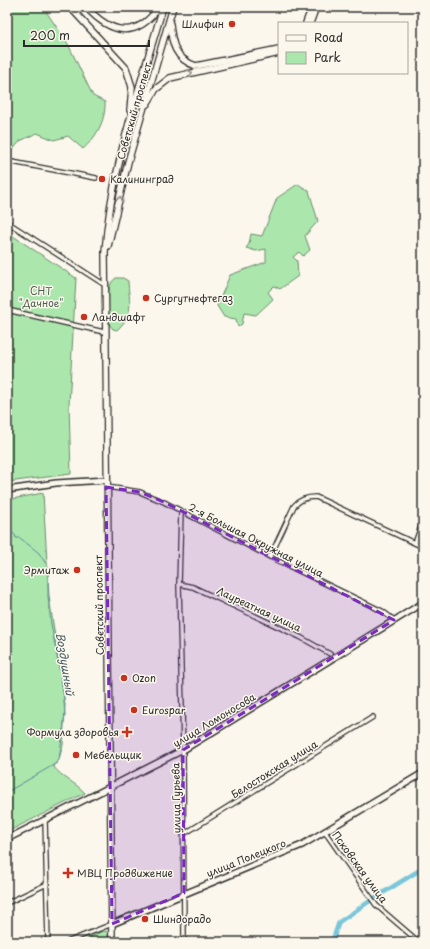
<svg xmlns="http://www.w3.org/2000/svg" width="430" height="949" font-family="'Playpen Sans',sans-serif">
	<rect width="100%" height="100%" fill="#fbf7ec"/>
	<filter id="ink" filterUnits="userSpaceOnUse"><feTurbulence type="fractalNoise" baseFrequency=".025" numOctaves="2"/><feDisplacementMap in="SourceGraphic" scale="8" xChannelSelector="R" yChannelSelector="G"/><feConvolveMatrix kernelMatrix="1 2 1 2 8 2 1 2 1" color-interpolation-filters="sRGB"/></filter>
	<g filter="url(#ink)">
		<g fill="#abe7ad" stroke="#6b896c">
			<path d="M7 7H43L68 44 93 96 105 102C106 120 96 138 83 149L68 136 54 140 37 133 20 141 7 157Z"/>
			<path d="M298 184 309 191 318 221 305 236 310 250 303 256 299 252 293 257 297 261 298 276 280 289 274 286 268 292 273 299 256 315 244 313 242 324 238 327 236 319 224 317 217 306 230 275 266 262V249L256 251 246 248 249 244 251 234 262 236 277 198Z"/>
			<path d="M7 232 76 278 69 405 71 474 7 482Z"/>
			<path d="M116 278H123L128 281C129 303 135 313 117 330L113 329 109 324C109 312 104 285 116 278Z"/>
			<path d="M43 493 49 596 65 705 63 745 59 759 53 766C62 778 75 782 85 793L7 832V500Z"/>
			<path d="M103 931 108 932V942H85L88 938Z"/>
		</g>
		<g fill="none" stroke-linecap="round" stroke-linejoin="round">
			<path stroke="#5a8894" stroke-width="1" d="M7 528 15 535 16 538H20L39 553 48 567V597L51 624 63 689 65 715 59 760 57 763 7 792"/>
			<g stroke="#7ac6da" stroke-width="4.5">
				<path d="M373 899 423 868"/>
				<path d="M332 942 339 922 370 901"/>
			</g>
			<defs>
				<g id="street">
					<path d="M7 161 96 178"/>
					<path d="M7 222 105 285"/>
					<path d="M7 310 104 332"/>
					<path d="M107 487 140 492 164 502 270 557 382 611 394 620"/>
					<path d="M181 511 179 584 183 750 184 942"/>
					<path d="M415 543 423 521"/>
					<path d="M270 557 294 506C300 499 307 497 316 497L423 547"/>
					<path d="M179 584 193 587 300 637 330 654"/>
					<path d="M45 820 48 942"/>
					<path d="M325 832 376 905 419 942"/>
					<path d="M184 834 373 717"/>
					<path d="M7 903 47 884"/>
					<path d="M67 942 112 924"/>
				</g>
				<g id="secondary">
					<path d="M7 490 56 483 106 480"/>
					<path d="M7 839 183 750 423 603"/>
					<path d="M112 924 302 845 423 773"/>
				</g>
				<g id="primary">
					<path d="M70 7 126 68 132 87 130 110"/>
					<path d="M86 7C111 34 136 40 159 7"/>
					<path d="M306 23 312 7"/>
					<path d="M310 23 316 7"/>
					<path d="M170 24C172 44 175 59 196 66L279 49"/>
					<path d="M147 104 156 89 170 78 279 53"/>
					<path d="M108 246 128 162 173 7"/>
					<path d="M112 942 105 252C111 168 140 87 163 7"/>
				</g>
			</defs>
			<use href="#street" stroke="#2b2b2b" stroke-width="6"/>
			<use href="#secondary" stroke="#2b2b2b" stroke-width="8"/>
			<use href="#primary" stroke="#2b2b2b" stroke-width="8"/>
			<use href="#street" stroke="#fbf7ec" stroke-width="3.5"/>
			<use href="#secondary" stroke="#fbf7ec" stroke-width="5"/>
			<use href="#primary" stroke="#fbf7ec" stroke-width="5.5"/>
		</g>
		<defs><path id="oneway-chevron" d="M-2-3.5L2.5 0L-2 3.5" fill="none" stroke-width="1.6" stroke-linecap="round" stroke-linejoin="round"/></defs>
		<g stroke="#93918c">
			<use href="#oneway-chevron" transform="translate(190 73) rotate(-11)"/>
			<use href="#oneway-chevron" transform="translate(120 199) rotate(-77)"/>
		</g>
	</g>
	<path fill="#7b2cbf" fill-opacity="0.2" stroke="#7b2cbf" stroke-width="3" stroke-dasharray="8 5" stroke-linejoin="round" d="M106 487 140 492 164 502 394 620 183 750 184 893 112 924Z"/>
	<g fill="#c8321e" stroke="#fbf7ec" stroke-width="1.5">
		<circle cx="232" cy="24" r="4"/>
		<circle cx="102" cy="179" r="4"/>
		<circle cx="146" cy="298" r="4"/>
		<circle cx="84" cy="317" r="4"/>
		<circle cx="77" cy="570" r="4"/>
		<circle cx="124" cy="678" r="4"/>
		<circle cx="134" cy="710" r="4"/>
		<path d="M125 726h4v4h4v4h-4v4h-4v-4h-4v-4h4z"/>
		<circle cx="76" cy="755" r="4"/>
		<path d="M66 867h4v4h4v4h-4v4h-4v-4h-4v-4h4z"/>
		<circle cx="145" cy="919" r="4"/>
	</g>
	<g text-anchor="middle" stroke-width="3" stroke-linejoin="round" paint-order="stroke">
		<g font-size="10" fill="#2b2b2b" stroke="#fbf7ec" text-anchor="start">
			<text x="224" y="28" text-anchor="end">Шлифин</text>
			<text x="110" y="183">Калининград</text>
			<text x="154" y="302">Сургутнефтегаз</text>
			<text x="92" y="321">Ландшафт</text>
			<text x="69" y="574" text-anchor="end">Эрмитаж</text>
			<text x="132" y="682">Ozon</text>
			<text x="142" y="714">Eurospar</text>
			<text x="119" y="736" text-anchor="end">Формула здоровья</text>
			<text x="84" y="759">Мебельщик</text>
			<text x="77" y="877">МВЦ Продвижение</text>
			<text x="153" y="923">Шиндорадо</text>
		</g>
		<g font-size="10" fill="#2b2b2b" stroke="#fbf7ec">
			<text transform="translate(134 111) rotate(-74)" y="4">Советский проспект</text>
			<text transform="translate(256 540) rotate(27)" y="4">2-я Большая Окружная улица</text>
			<text transform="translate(99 605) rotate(-91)" y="4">Советский проспект</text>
			<text transform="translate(259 609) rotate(25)" y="4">Лауреатная улица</text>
			<text transform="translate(214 720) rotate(-31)" y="4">улица Ломоносова</text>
			<text transform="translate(274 769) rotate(-32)" y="4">Белостокская улица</text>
			<text transform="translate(176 798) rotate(-91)" y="4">улица Гурьева</text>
			<text transform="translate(246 858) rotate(-22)" y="4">улица Полецкого</text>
			<text transform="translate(360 867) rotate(54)" y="4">Псковская улица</text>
		</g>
		<g font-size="10" fill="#4b5a4c" stroke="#fbf7ec">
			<text x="41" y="295">СНТ<tspan x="41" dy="12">"Дачное"</tspan></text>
		</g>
		<g font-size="11" font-style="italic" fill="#435a60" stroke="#fbf7ec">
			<text transform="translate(65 664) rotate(81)" y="4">Воздушный</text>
		</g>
	</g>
	<rect width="430" height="949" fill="none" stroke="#fbf7ec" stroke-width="24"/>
	<rect x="12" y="12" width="406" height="925" fill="none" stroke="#2b2b2b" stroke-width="1.5" filter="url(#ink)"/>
	<rect x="278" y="22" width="130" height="52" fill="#fbf7ec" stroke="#a8a59f"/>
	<rect x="286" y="35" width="20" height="6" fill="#fbf7ec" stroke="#a8a59f"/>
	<text x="314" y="42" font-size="12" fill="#2b2b2b">Road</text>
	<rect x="286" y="52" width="20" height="12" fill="#abe7ad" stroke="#a8a59f"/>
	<text x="314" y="62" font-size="12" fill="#2b2b2b">Park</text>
	<path d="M24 40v6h125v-6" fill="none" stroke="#2b2b2b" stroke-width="2"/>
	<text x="30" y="40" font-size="12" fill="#2b2b2b" stroke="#fbf7ec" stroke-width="3" paint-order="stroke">200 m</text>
</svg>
